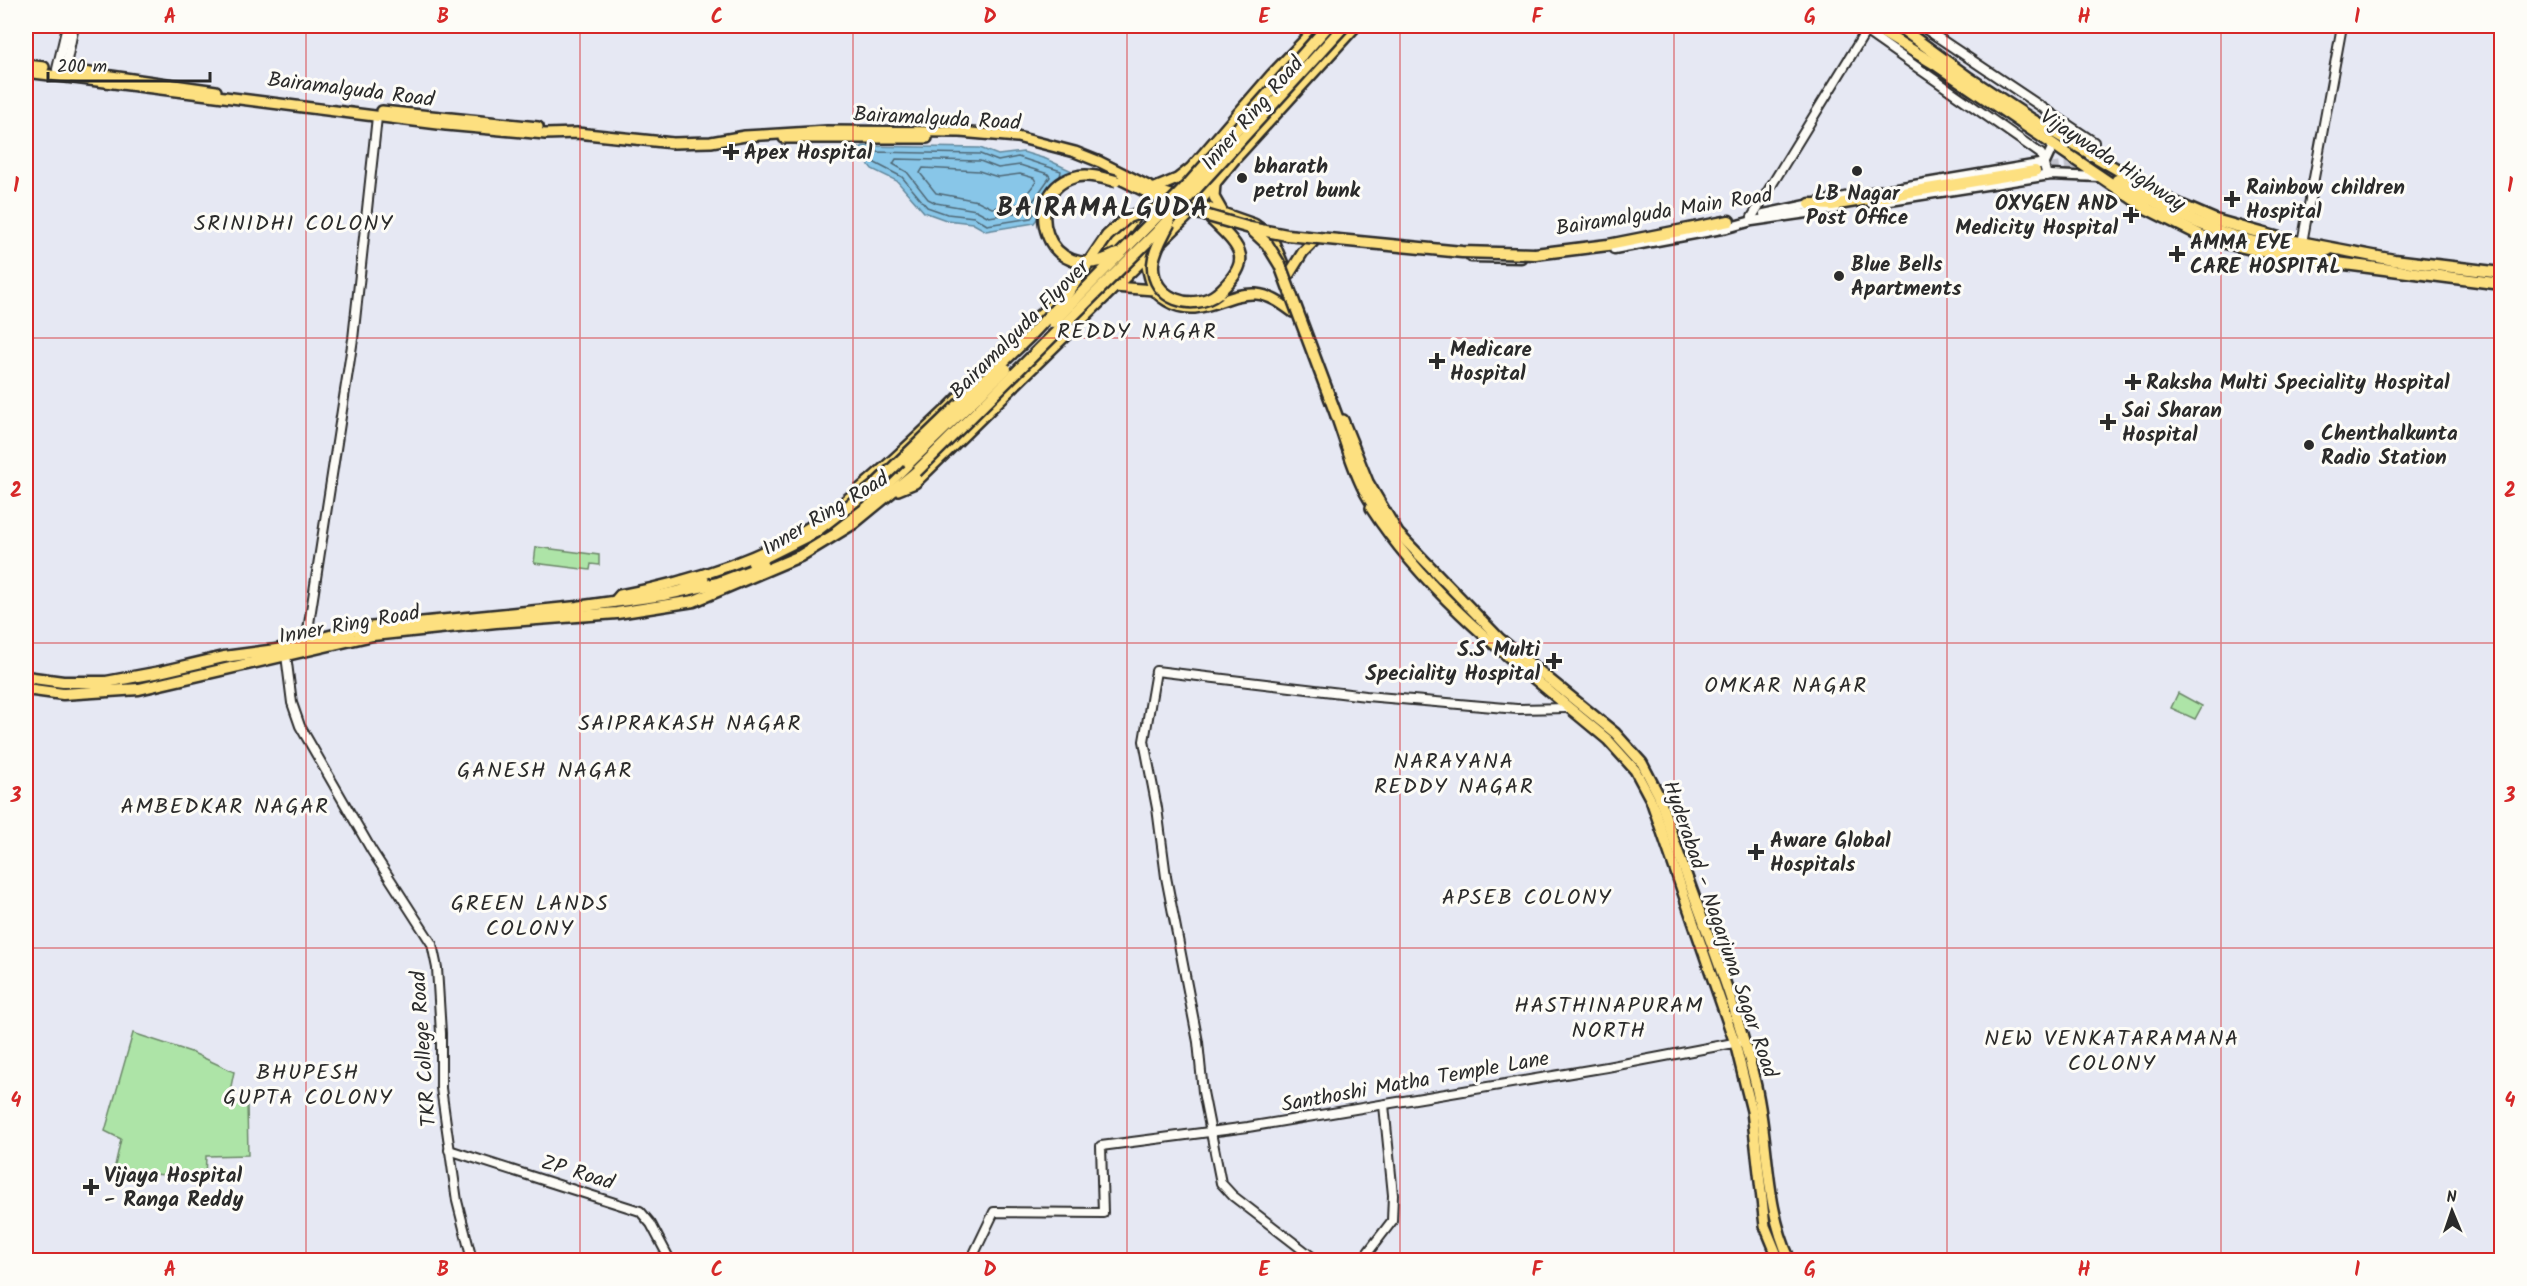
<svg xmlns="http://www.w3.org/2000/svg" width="2527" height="1286" font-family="Kalam,sans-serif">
	<rect width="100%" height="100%" fill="#e6e8f3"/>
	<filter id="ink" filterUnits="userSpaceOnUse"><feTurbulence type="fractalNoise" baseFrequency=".0167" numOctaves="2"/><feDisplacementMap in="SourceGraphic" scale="12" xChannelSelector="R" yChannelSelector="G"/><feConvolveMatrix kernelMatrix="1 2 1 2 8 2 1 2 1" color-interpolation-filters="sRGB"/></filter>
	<g filter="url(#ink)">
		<g fill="#ade4a7" stroke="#6c8869" stroke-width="1.5">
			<path d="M536 547 599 555V565L591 564 590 570 534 563Z"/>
			<path d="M2178 693 2202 706 2195 719 2171 708Z"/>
			<path d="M133 1033 191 1052 234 1072 230 1091 231 1099 247 1103 248 1155 206 1156 205 1179 114 1170 121 1139 105 1131Z"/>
		</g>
		<path fill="#88c6e8" stroke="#63889c" stroke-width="1.5" d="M863 146 980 148 998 155 1023 152 1046 159 1072 171 1034 223 986 231 972 223 946 220 924 212 897 181 872 169 857 150Z"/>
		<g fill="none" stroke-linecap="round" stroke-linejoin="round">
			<g stroke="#506977" stroke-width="1.5">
				<path d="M896 159 980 161 998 168 1020 165 1048 174 1050 177 1026 211 989 217 976 210 936 203 928 199 907 172 893 164Z"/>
				<path d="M923 168 979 171 998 177 1020 174 1034 178 1036 182 1019 204 992 208 978 201 936 193 920 173Z"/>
				<path d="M1040 205 1031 218 987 225 974 217 947 214 927 207 902 177 875 163 869 154 872 152 980 154 998 161 1018 157 1061 171 1060 177"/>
			</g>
			<path stroke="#c1c2cb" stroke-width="10" stroke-dasharray="10 5" stroke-linecap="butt" d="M2035 171C2063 167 2086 160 2111 176"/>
			<defs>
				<g id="tertiary">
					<path d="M1858 26 2041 154 2047 176"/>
					<path d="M1921 26 2094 142 2090 156"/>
					<path d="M57 69 67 26"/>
					<path d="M65 70 74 26"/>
					<path d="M1752 217 1869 26"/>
					<path d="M2302 243 2342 26"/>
					<path d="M306 643 353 339 377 117"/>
					<path d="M286 655 292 703 300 726 372 851 432 944 437 968 441 1033V1088L457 1201 472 1260"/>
					<path d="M449 1150 640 1211 651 1224 670 1260"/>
					<path d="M971 1260 994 1212 1103 1213 1101 1146 1248 1127 1607 1067 1739 1042"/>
					<path d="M1316 1260 1233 1196 1221 1183 1203 1092 1198 1042 1166 877 1157 808 1144 741 1156 671 1366 696 1517 709 1568 708"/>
					<path d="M1362 1260 1392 1221 1393 1195 1384 1105"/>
				</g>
				<g id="secondary">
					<path d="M1871 203 2050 175 2099 177"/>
					<path d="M1764 214 1849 196 2045 163 2053 146"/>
					<path d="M1614 249 1727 228 1752 221 1835 209"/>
					<path d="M1471 257 1521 258"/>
				</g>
				<g id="primary">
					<path d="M26 65 44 67"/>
					<path d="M76 71 216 91"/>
					<path d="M26 72 446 125 545 134 577 133 673 143 711 142 745 136 827 131 960 132 1017 137 1075 152 1100 162 1154 189 1254 224 1271 236 1283 264"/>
					<path d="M382 111 538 127"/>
					<path d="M784 138H927"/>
					<path d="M1122 180 1174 206"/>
					<path d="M1215 184 1214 197 1222 211"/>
					<path d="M1153 189 1177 179 1191 168 1272 74 1318 26"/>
					<path d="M1143 253C1148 264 1148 278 1154 289 1156 294 1162 298 1167 301 1200 321 1223 292 1256 294 1270 295 1282 304 1293 312"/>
					<path d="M1288 276 1303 252 1315 240"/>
					<path d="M1082 279 1116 242 1152 196"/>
					<path d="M1114 287 1154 290"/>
					<path d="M1343 420 1368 482 1398 533 1500 639 1615 733 1642 763 1659 796C1689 890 1730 982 1754 1078 1770 1138 1763 1203 1790 1260"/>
					<path d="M898 490 915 483 1190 214 1235 159 1356 26"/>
					<path d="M1371 508C1431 601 1524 669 1608 740L1635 770 1651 800 1735 1043 1752 1111 1765 1226 1779 1260"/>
					<path d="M614 602 620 595C689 582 774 556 830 513 872 481 911 443 949 407 986 370 1020 326 1063 297"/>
				</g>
				<g id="trunk">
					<path d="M1872 26 1938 66 2148 209 2208 239 2282 256 2502 284"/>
					<path d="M1898 26 1969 78 2031 119 2171 201 2215 220 2279 238 2394 260 2502 273"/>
					<path d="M2117 180C2171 213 2224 239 2287 249 2301 251 2314 254 2328 250"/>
					<path d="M1810 204 1832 205 2035 171"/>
					<path d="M1211 219C1241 248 1255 259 1218 293"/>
					<path d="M1535 254 1608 245 1729 221"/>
					<path d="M1337 417C1350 453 1361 502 1392 525"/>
					<path d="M837 526 875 496 909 463"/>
					<path d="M753 563 815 532"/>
					<path d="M683 581H704"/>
					<path d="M26 677 63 682H106L160 672 224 657 276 650 357 629 577 607 663 595 718 583 763 566"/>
					<path d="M26 689 63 694 139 689 373 635 496 622 617 613 694 601 800 556 854 523 916 472"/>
				</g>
			</defs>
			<use href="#tertiary" stroke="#2b2b2b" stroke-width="12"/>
			<use href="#secondary" stroke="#2b2b2b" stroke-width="13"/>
			<use href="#primary" stroke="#2b2b2b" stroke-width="14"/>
			<use href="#trunk" stroke="#2b2b2b" stroke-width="15"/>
			<use href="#tertiary" stroke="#fdfcf7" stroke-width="8"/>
			<use href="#secondary" stroke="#fdfcf7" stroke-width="8"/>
			<use href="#primary" stroke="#fde080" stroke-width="9"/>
			<use href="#trunk" stroke="#fde080" stroke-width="10"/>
			<defs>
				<g id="trunk-bridge">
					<path d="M1116 181C1103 178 1091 174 1079 176 1016 188 1045 293 1117 254"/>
					<path d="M1169 224C1163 236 1154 250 1153 264 1151 299 1193 313 1218 293"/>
					<path d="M1252 230 1267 244 1280 265 1337 417"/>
					<path d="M1053 322 1184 189 1328 26"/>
					<path d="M909 463 1006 369"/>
					<path d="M916 472 1155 234 1344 26"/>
					<path d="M815 532 873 487 1030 336 1061 303 1107 236 1128 217 1142 212 1169 207 1184 209 1250 228 1287 235 1462 252 1535 254"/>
				</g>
			</defs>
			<use href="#trunk-bridge" stroke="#2b2b2b" stroke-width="15" stroke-linecap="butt"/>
			<use href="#trunk-bridge" stroke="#fde080" stroke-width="10"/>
		</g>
	</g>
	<path fill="none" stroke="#d62828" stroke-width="1.5" stroke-opacity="0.55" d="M306 26V1260M580 26V1260M853 26V1260M1127 26V1260M1400 26V1260M1674 26V1260M1947 26V1260M2221 26V1260M26 338H2502M26 643H2502M26 948H2502"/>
	<g fill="#2b2b2b" stroke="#fdfcf7" stroke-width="2">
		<path d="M728 143h6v6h6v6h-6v6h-6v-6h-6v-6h6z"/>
		<circle cx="1857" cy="171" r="6"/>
		<circle cx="1242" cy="178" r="6"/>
		<path d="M2229 190h6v6h6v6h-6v6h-6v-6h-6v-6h6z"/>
		<path d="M2128 206h6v6h6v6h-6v6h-6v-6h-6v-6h6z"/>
		<path d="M2174 245h6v6h6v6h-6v6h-6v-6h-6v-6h6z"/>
		<circle cx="1839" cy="276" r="6"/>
		<path d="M1434 352h6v6h6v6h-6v6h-6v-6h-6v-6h6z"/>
		<path d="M2130 373h6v6h6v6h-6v6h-6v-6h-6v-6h6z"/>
		<path d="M2105 413h6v6h6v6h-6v6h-6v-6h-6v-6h6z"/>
		<circle cx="2309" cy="445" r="6"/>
		<path d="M1551 652h6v6h6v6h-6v6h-6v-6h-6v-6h6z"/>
		<path d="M1753 843h6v6h6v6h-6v6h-6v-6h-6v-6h6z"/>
		<path d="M88 1178h6v6h6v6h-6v6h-6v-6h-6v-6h6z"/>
	</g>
	<g text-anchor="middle" stroke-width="6" stroke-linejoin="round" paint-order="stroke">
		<g font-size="21" fill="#2b2b2b" stroke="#fdfcf7">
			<text transform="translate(351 89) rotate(7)" y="7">Bairamalguda Road</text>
			<text transform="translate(1252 113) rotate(-49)" y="7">Inner Ring Road</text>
			<text transform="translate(937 118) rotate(3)" y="7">Bairamalguda Road</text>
			<text transform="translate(2113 160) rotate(33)" y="7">Vijaywada Highway</text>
			<text transform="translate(1664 211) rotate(-9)" y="7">Bairamalguda Main Road</text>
			<text transform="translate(1019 329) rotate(-45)" y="7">Bairamalguda Flyover</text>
			<text transform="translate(825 513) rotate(-31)" y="7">Inner Ring Road</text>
			<text transform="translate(349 624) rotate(-10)" y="7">Inner Ring Road</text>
			<text transform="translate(1721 929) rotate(71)" y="7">Hyderabad - Nagarjuna Sagar Road</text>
			<text transform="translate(423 1049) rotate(-94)" y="7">TKR College Road</text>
			<text transform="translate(1415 1081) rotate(-10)" y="7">Santhoshi Matha Temple Lane</text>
			<text transform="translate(578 1172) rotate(17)" y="7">ZP Road</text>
		</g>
		<g font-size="21" font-weight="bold" fill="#2b2b2b" stroke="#fdfcf7" text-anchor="start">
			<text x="744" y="159">Apex Hospital</text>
			<text x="1254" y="173">bharath<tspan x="1254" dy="24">petrol bunk</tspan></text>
			<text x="2246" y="194">Rainbow children<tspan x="2246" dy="24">Hospital</tspan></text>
			<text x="1857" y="200" text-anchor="middle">LB Nagar<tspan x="1857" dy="24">Post Office</tspan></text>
			<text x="2118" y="210" text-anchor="end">OXYGEN AND<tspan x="2118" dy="24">Medicity Hospital</tspan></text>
			<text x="2190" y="249">AMMA EYE<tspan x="2190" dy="24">CARE HOSPITAL</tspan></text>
			<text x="1851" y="271">Blue Bells<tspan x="1851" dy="24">Apartments</tspan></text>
			<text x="1450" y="356">Medicare<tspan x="1450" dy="24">Hospital</tspan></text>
			<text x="2146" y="389">Raksha Multi Speciality Hospital</text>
			<text x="2122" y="417">Sai Sharan<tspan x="2122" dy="24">Hospital</tspan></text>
			<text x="2321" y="440">Chenthalkunta<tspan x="2321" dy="24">Radio Station</tspan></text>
			<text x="1540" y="656" text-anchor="end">S.S Multi<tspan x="1540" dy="24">Speciality Hospital</tspan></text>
			<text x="1770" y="847">Aware Global<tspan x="1770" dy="24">Hospitals</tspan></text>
			<text x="104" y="1182">Vijaya Hospital<tspan x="104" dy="24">- Ranga Reddy</tspan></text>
		</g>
		<g font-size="22" letter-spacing="1.5" fill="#2b2b2b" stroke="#fdfcf7">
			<text x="294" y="230">SRINIDHI COLONY</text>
			<text x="1137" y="338">REDDY NAGAR</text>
			<text x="1786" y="692">OMKAR NAGAR</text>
			<text x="690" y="730">SAIPRAKASH NAGAR</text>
			<text x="1454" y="768">NARAYANA<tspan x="1454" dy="25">REDDY NAGAR</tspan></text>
			<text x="545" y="777">GANESH NAGAR</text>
			<text x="225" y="813">AMBEDKAR NAGAR</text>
			<text x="1527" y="904">APSEB COLONY</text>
			<text x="530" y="910">GREEN LANDS<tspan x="530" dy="25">COLONY</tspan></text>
			<text x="1609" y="1012">HASTHINAPURAM<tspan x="1609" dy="25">NORTH</tspan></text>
			<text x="2112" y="1045">NEW VENKATARAMANA<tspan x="2112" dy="25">COLONY</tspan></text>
			<text x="308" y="1079">BHUPESH<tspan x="308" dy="25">GUPTA COLONY</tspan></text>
		</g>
		<g font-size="27" font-weight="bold" letter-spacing="1.5" fill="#2b2b2b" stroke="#fdfcf7">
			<text x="1103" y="216">BAIRAMALGUDA</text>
		</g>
	</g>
	<rect width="2527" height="1286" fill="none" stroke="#fdfcf7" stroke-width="66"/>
	<g transform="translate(2452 1211) rotate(358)" stroke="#fdfcf7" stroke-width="4.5" paint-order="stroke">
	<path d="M0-4.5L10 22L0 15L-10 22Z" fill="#2b2b2b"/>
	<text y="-9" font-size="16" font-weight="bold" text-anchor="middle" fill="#2b2b2b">N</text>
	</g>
	<path d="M48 72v9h162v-9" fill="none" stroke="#2b2b2b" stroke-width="3"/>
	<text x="57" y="72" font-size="18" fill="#2b2b2b" stroke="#fdfcf7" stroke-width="4.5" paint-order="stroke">200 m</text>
	<rect x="33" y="33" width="2461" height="1220" fill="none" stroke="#d62828" stroke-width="2"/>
	<g font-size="20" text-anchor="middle" font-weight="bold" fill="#d62828">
		<text x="170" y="23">A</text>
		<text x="443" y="23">B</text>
		<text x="717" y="23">C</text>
		<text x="990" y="23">D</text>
		<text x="1264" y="23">E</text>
		<text x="1537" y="23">F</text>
		<text x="1810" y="23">G</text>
		<text x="2084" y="23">H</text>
		<text x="2357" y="23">I</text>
		<text x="16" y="192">1</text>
		<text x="2510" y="192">1</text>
		<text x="16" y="497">2</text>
		<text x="2510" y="497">2</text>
		<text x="16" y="802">3</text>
		<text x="2510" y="802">3</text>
		<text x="16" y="1107">4</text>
		<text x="2510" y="1107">4</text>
		<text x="170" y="1276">A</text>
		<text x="443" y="1276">B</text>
		<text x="717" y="1276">C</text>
		<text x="990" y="1276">D</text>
		<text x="1264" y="1276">E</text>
		<text x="1537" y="1276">F</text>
		<text x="1810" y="1276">G</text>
		<text x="2084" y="1276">H</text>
		<text x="2357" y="1276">I</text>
	</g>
</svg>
